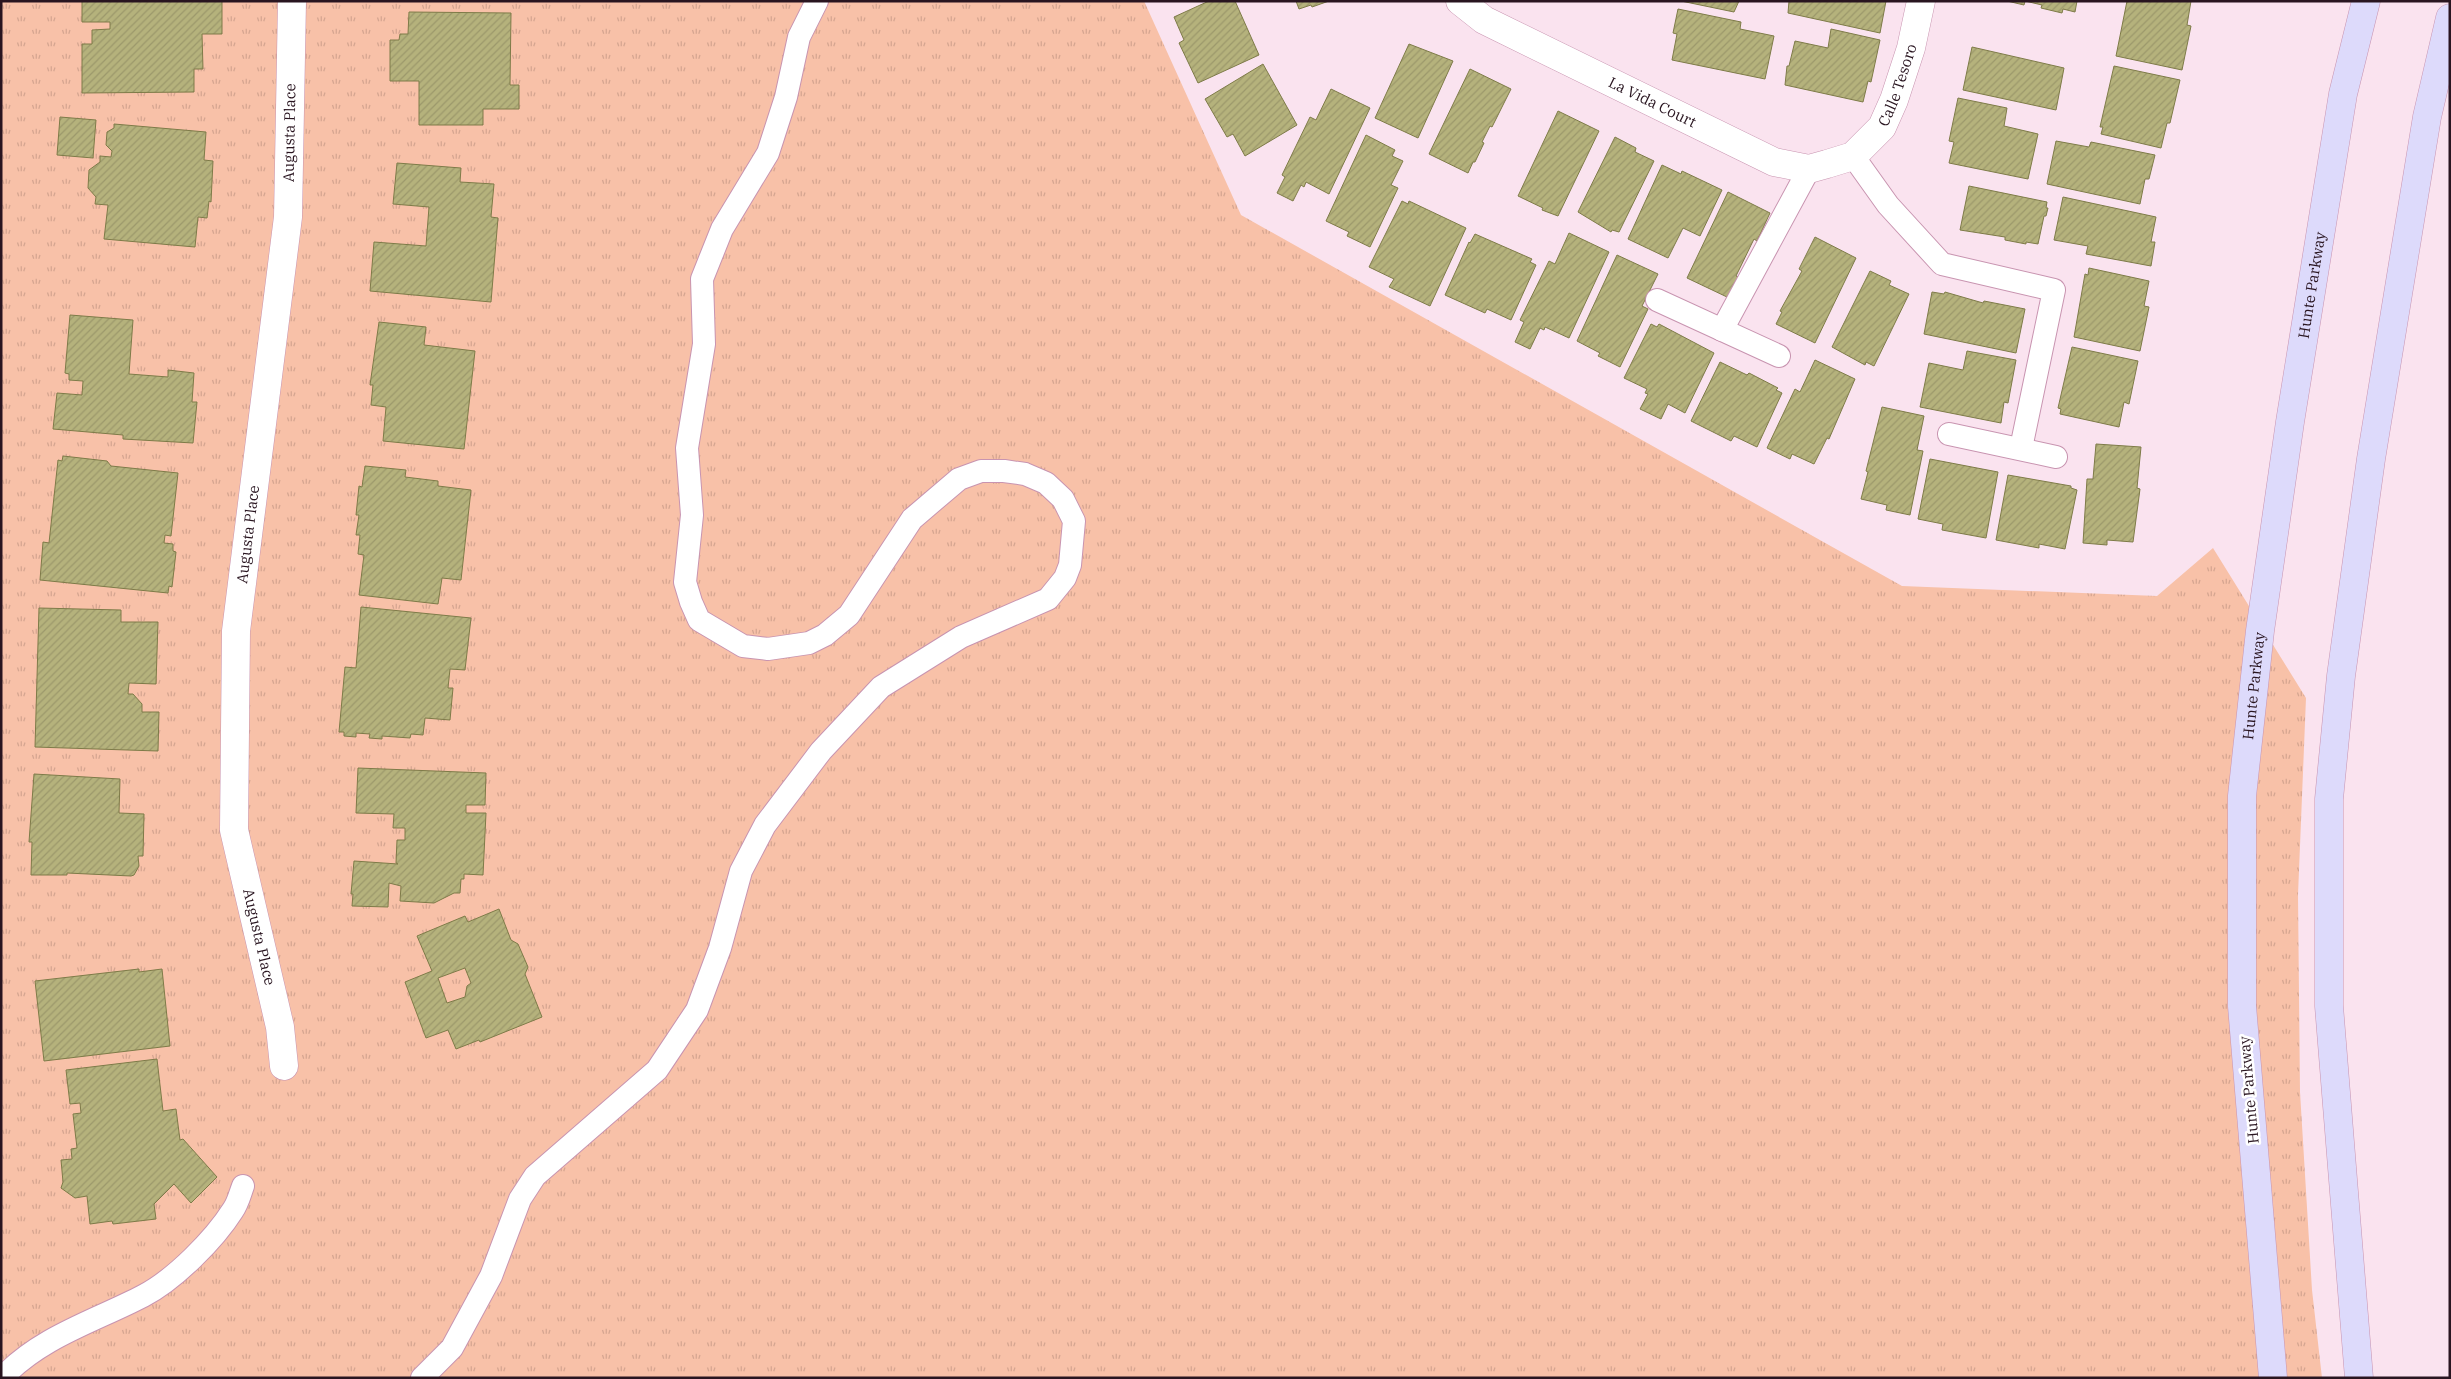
<svg xmlns="http://www.w3.org/2000/svg" width="2451" height="1379" font-family="'IBM Plex Serif',serif">
	<defs>
		<pattern id="grass-tufts" width="24" height="20" patternUnits="userSpaceOnUse" patternTransform="scale(1.25)"><rect width="24" height="20" fill="#f8c1a8"/><path d="M3 7l-1-3M5 7V3M7 7l1-3M15 17l-1-3M17 17v-4M19 17l1-3" fill="none" stroke="#d5a590"/></pattern>
		<pattern id="building-hatch" width="6" height="6" patternUnits="userSpaceOnUse" patternTransform="scale(1.25)"><rect width="6" height="6" fill="#b5b27c"/><path d="M-1 1l2-2M0 6l6-6M5 7l2-2" fill="none" stroke="#9c986b"/></pattern>
	</defs>
	<rect width="100%" height="100%" fill="#fae3ef"/>
	<path fill="url(#grass-tufts)" d="M1 1H1144L1241 215 1902 586 2157 596 2213 548 2306 698 2298 895 2300 1092 2312 1290 2322 1378H1Z"/>
	<g fill="url(#building-hatch)" stroke="#7e7b48" fill-rule="evenodd">
		<path d="M82 1H222V34H202L203 69H194V92L82 93V44H92V30L110 29V22H82Z"/>
		<path d="M1209 1H1235L1259 55 1198 83 1179 43 1184 40 1174 17Z"/>
		<path d="M1296 1H1329L1312 7 1311 5 1299 9Z"/>
		<path d="M1681 1H1739L1734 12Z"/>
		<path d="M1789 1H1886L1880 33 1788 13Z"/>
		<path d="M2007 1H2077L2075 12 2063 9 2062 13 2041 8 2042 5 2025 1 2024 5Z"/>
		<path d="M2127 1H2191L2187 25 2191 26 2182 70 2116 56Z"/>
		<path d="M1678 9 1741 22 1740 29 1774 36 1765 79 1672 60 1677 34 1673 33Z"/>
		<path d="M409 12 511 13 510 85H519V109H483V125H419V81H390V40H399L400 34H408Z"/>
		<path d="M1831 29 1880 40 1871 82 1868 81 1863 102 1785 85 1787 66H1789L1795 41 1828 48Z"/>
		<path d="M1409 44 1453 61 1418 138 1375 118Z"/>
		<path d="M1972 47 2064 68 2056 110 1963 90Z"/>
		<path d="M1263 64 1297 125 1245 156 1233 134 1227 137 1205 99Z"/>
		<path d="M2114 66 2180 80 2170 123H2167L2161 148 2101 134 2103 127H2100Z"/>
		<path d="M1470 69 1511 89 1492 127 1490 126 1482 142 1484 143 1475 162H1473L1468 173 1429 154Z"/>
		<path d="M1331 89 1370 108 1329 194 1306 182 1304 187 1301 185 1293 201 1277 193 1285 177 1282 175 1310 117 1316 120Z"/>
		<path d="M1958 98 2007 108 2004 126 2038 134 2028 179 1949 163 1954 142 1949 141Z"/>
		<path d="M1558 111 1599 131 1558 216 1542 210 1543 208 1518 196Z"/>
		<path d="M60 117 96 120 93 158 57 155Z"/>
		<path d="M114 124 206 132 204 160 213 161 211 202 209 201 207 218 198 217 195 247 104 239 108 205 95 204 96 197 88 188 89 170 100 162V156L111 157 112 151 106 145 107 132 114 128Z"/>
		<path d="M1366 135 1395 150 1392 156 1403 161 1391 185 1398 188 1370 247 1347 236 1349 232 1326 221Z"/>
		<path d="M1615 137 1636 148 1635 152 1654 161 1619 232 1612 230 1611 232 1578 212Z"/>
		<path d="M2056 141 2089 147 2091 142 2155 155 2149 179H2145L2140 204 2047 184Z"/>
		<path d="M397 163 461 168 460 182 494 184 491 217 498 218 491 302 370 291 374 242 426 246 429 207 393 204Z"/>
		<path d="M1662 165 1681 174 1682 171 1722 190 1700 236 1683 228 1668 258 1628 239Z"/>
		<path d="M1969 186 2047 202 2046 208H2048L2046 216H2044L2038 244 2026 242V244L2005 240V237L1960 230Z"/>
		<path d="M1728 192 1770 213 1757 241 1754 239 1736 276 1739 277 1727 297 1687 278Z"/>
		<path d="M2063 197 2156 217 2151 242H2155L2151 266 2086 254 2088 246 2054 240Z"/>
		<path d="M1402 201 1408 204 1409 201 1466 228 1430 306 1389 287 1394 279 1369 267Z"/>
		<path d="M1569 233 1609 252 1569 338 1545 327 1544 330 1540 328 1530 349 1515 342 1524 322 1520 320 1549 261 1555 264Z"/>
		<path d="M1475 234 1532 259 1530 262 1536 265 1511 320 1487 309 1485 313 1445 295 1469 242 1470 243Z"/>
		<path d="M1815 237 1856 258 1815 343 1776 324 1782 312 1780 311 1802 271 1799 269Z"/>
		<path d="M1617 255 1658 274 1642 306 1648 309 1620 367 1598 356 1600 353 1577 341Z"/>
		<path d="M2089 268 2149 281 2144 306 2149 307 2140 351 2074 337 2085 274 2088 275Z"/>
		<path d="M1870 271 1891 281 1889 285 1909 294 1874 366 1866 362 1865 365 1832 347Z"/>
		<path d="M1932 292 1944 294 1945 292 1983 303 1984 301 2025 309 2016 353 1924 334Z"/>
		<path d="M70 315 133 320 129 374 168 377V370L194 373 192 402H197L193 443 123 439V435L53 429 57 393 82 395 83 381 69 380V374L65 373Z"/>
		<path d="M379 322 426 327 424 345 475 351 464 449 383 441 386 407 371 405 373 385H370Z"/>
		<path d="M1651 324 1657 327 1659 324 1714 353 1685 413 1668 404 1661 419 1640 409 1648 394 1645 393 1647 389 1624 378Z"/>
		<path d="M2072 347 2138 361 2129 404 2124 402 2119 427 2060 414 2061 409 2058 408Z"/>
		<path d="M1967 351 2016 360 2008 403 2004 402 2001 423 1920 407 1929 363 1963 370Z"/>
		<path d="M1815 360 1855 379 1829 439 1827 438 1814 464 1792 454 1790 459 1767 448 1795 389 1800 392Z"/>
		<path d="M1720 362 1747 375 1749 373 1778 388 1776 390 1782 393 1757 447 1734 436 1731 441 1691 421Z"/>
		<path d="M1882 407 1924 416 1917 450 1923 451 1910 515 1886 510 1887 505 1861 499 1868 472 1866 471Z"/>
		<path d="M2096 444 2141 447 2137 488 2140 489 2133 542 2107 540V545L2083 543 2087 479H2093Z"/>
		<path d="M63 456 107 461 111 466 178 473 171 536 165 535 164 543 173 544V551L176 552 172 587 169 586 168 593 40 580 43 542 49 543 58 460 62 461Z"/>
		<path d="M1930 459 1998 472 1986 538 1942 530 1943 524 1918 519Z"/>
		<path d="M365 466 406 470 405 477 438 481V486L471 490 461 580 442 578 438 604 359 595 364 555 358 554 360 535H356L359 515H356L359 486 362 487Z"/>
		<path d="M2008 475 2071 486V488L2077 490 2065 549 2039 544V548L1996 540Z"/>
		<path d="M361 607 471 618 465 670 450 669 448 688H453L450 720 425 718 423 735 411 734 410 738 382 736V739L369 738 370 734 356 733V737L344 736V732H339L345 667 356 668Z"/>
		<path d="M39 608 121 610V622H158L156 684 129 683 128 694H133L142 704V712H159L158 751 35 747Z"/>
		<path d="M358 768 486 773 485 805H466V813H486L483 875 464 874V879H461L460 893H454L434 903 400 901 401 886 389 883 388 907 352 906 353 894H351L354 861 398 864 396 863 397 840H405V828H393L394 814 356 813Z"/>
		<path d="M34 774 120 779 119 813 144 814 143 856H138L139 866 134 875 131 876 67 873V875H31L32 842H29Z"/>
		<path d="M499 909 511 940 518 944 528 967 525 974 542 1017 480 1042 479 1040 456 1049 448 1030 426 1038 405 982 432 971 417 936 465 916 468 922ZM465 968 471 983 467 986 465 997 447 1003 438 978Z"/>
		<path d="M139 969V972L162 969 170 1046 44 1061 35 981Z"/>
		<path d="M157 1059 163 1111 176 1109 180 1140 183 1139 217 1177 191 1203 174 1184 154 1204 156 1219 113 1224 112 1221 90 1224 87 1196 75 1198 61 1188 63 1182 61 1160 72 1159 71 1149 77 1148 73 1114 81 1113 80 1103 70 1104 66 1070Z"/>
	</g>
	<g fill="none" stroke-linecap="round" stroke-linejoin="round">
		<defs>
			<g id="service">
				<path d="M1853 156 1888 205 1942 264 2054 290 2021 448"/>
				<path d="M1657 300 1779 356"/>
				<path d="M1722 330 1809 169"/>
				<path d="M1949 434 2056 457"/>
				<path d="M2 1378C40 1337 95 1321 143 1296 174 1280 214 1240 233 1210 238 1203 240 1194 243 1186"/>
				<path d="M422 1378 452 1348 491 1276 520 1199 535 1176 657 1070 697 1010 720 948 741 871 765 825 821 751 881 687 961 637 1048 599 1065 578 1070 565 1074 521 1063 499 1046 483 1025 474 1004 471H981L959 479 912 519 849 615 825 635 809 643 768 649 743 646 699 620 691 602 685 582 692 515 687 448 704 344 702 279 722 229 768 153 786 97 799 37 817 1"/>
			</g>
			<g id="minor">
				<path id="s1" d="M1460 1 1484 20 1774 162 1809 169 1827 164 1853 156 1882 127 1894 100 1911 48 1921 1"/>
				<path id="s2" d="M284 1066 280 1027 234 830 236 631 288 217 292 1"/>
			</g>
			<g id="secondary">
				<path id="s3" d="M2273 1378 2242 1006V796L2260 631 2290 422 2343 94 2366 1"/>
				<path d="M2359 1378 2329 1006V799L2341 676 2371 459 2427 117 2450 18"/>
			</g>
		</defs>
		<use href="#service" stroke="#c894b0" stroke-width="24"/>
		<use href="#minor" stroke="#c894b0" stroke-width="29"/>
		<use href="#secondary" stroke="#c894b0" stroke-width="29"/>
		<use href="#service" stroke="#fff" stroke-width="22"/>
		<use href="#minor" stroke="#fff" stroke-width="28"/>
		<use href="#secondary" stroke="#dddafb" stroke-width="28"/>
	</g>
	<g text-anchor="middle" stroke-width="5" stroke-linejoin="round" paint-order="stroke">
		<g font-size="15" fill="#291520" stroke="#fff">
			<text dy="5" stroke="none"><textPath href="#s1" startOffset="521">Calle Tesoro</textPath></text>
			<text dy="5" stroke="none"><textPath href="#s1" startOffset="218">La Vida Court</textPath></text>
			<text dy="5" stroke="none"><textPath href="#s2" startOffset="942">Augusta Place</textPath></text>
			<text dy="5" stroke="none"><textPath href="#s3" startOffset="1099">Hunte Parkway</textPath></text>
			<text dy="5" stroke="none"><textPath href="#s2" startOffset="538">Augusta Place</textPath></text>
			<text dy="5" stroke="none"><textPath href="#s3" startOffset="694">Hunte Parkway</textPath></text>
			<text transform="translate(259 937) rotate(77)" y="5">Augusta Place</text>
			<text transform="translate(2249 1090) rotate(-95)" y="5">Hunte Parkway</text>
		</g>
	</g>
	<rect width="2451" height="1379" fill="none" stroke="#291520" stroke-width="5"/>
</svg>
